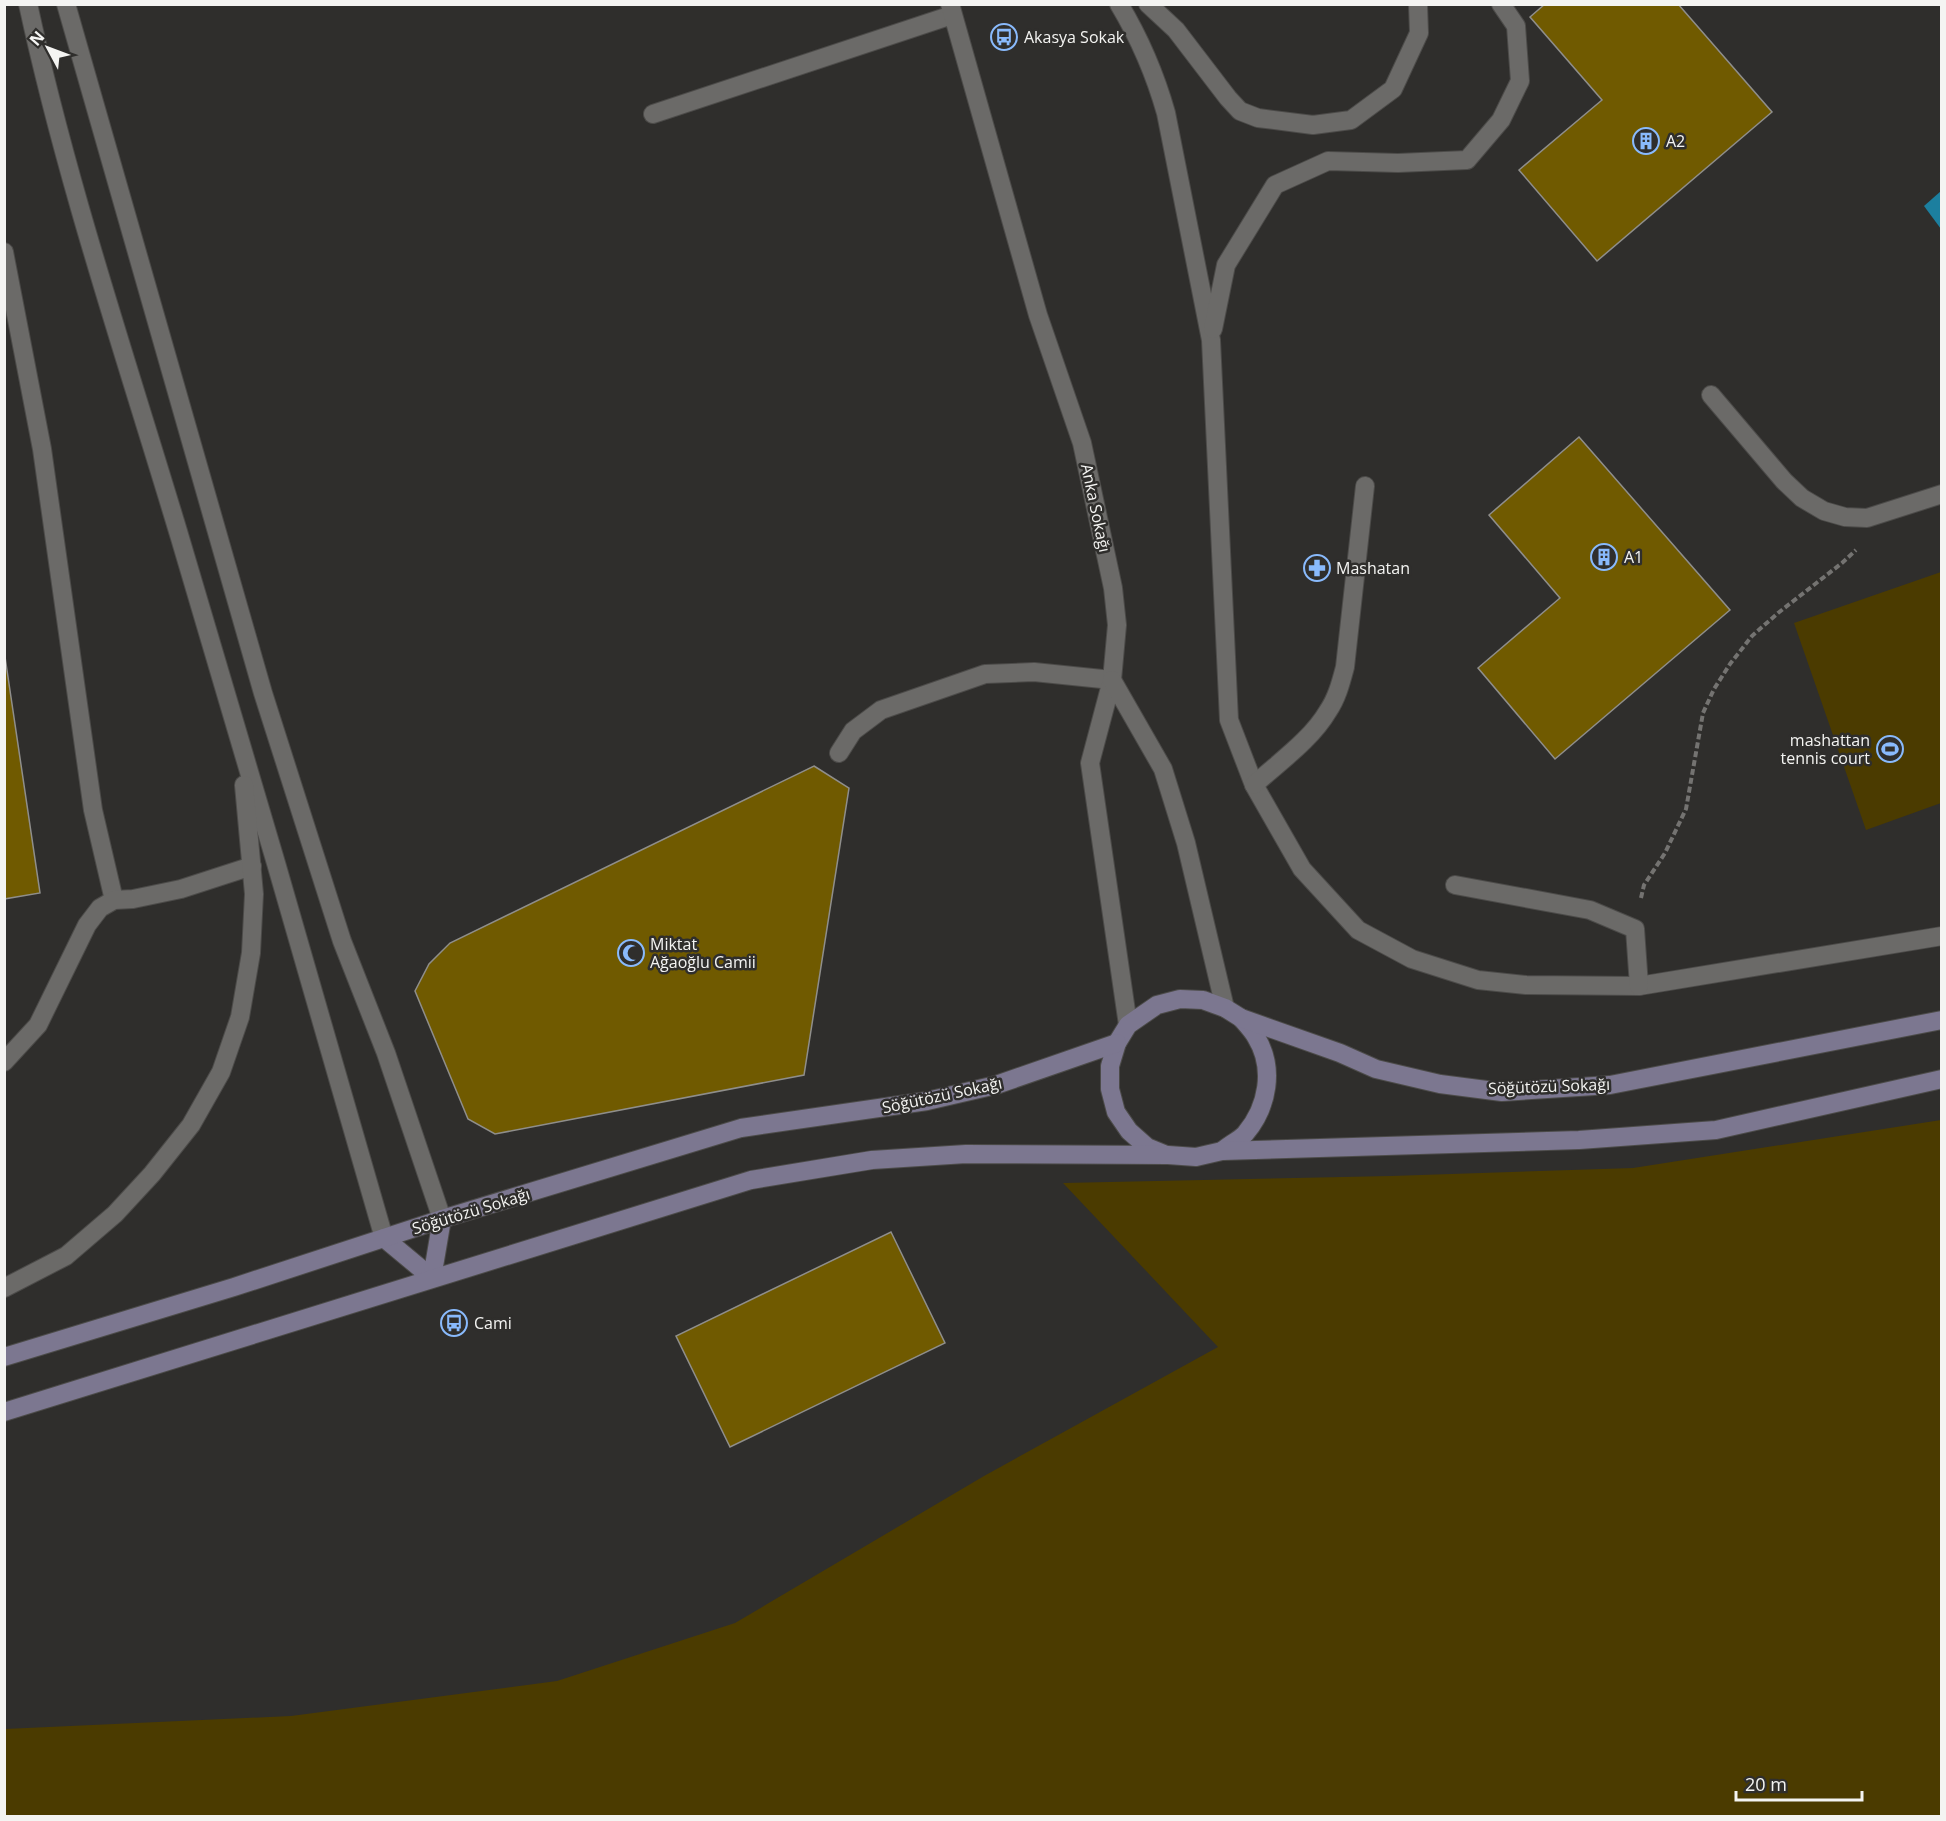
<svg xmlns="http://www.w3.org/2000/svg" width="1946" height="1821" font-family="'Open Sans',sans-serif">
	<rect width="100%" height="100%" fill="#2f2e2c"/>
	<g fill="#4b3b00">
		<path d="M1941 572V803L1866 830 1794 623Z"/>
		<path d="M1941 1120V1816H5V1729L291 1716 557 1681 735 1623 984 1476 1218 1347 1063 1183 1391 1176 1633 1168Z"/>
	</g>
	<path fill="#1c7f9f" d="M1941 191V229L1924 206Z"/>
	<g fill="#705a00" stroke="#8f8e8b" stroke-width="1.5">
		<path d="M1545 4H1678L1772 112 1597 261 1519 170 1602 100 1530 17Z"/>
		<path d="M1579 437 1730 610 1555 759 1478 668 1560 598 1489 515Z"/>
		<path d="M4 650 40 893 4 899Z"/>
		<path d="M814 766 849 788 804 1075 495 1134 468 1119 415 991 429 964 450 943Z"/>
		<path d="M891 1232 945 1343 730 1447 676 1336Z"/>
	</g>
	<g fill="none" stroke-linecap="round" stroke-linejoin="round">
		<defs>
			<g id="lane">
				<path d="M1119 4C1140 39 1155 74 1166 113L1211 340 1229 720 1254 785 1302 869 1358 930 1412 959 1478 980 1526 985 1639 986 1942 936"/>
				<path d="M1148 4 1176 30 1228 98 1240 111 1258 118 1313 125 1351 120 1393 89 1419 33 1418 4"/>
				<path d="M653 114 952 15"/>
				<path d="M4 252 42 449 93 810 114 900"/>
				<path d="M1213 329 1226 265 1275 185 1328 161 1398 163 1467 160 1501 120 1520 81 1516 26 1501 4"/>
				<path d="M1711 395 1784 481 1802 498 1824 511 1845 517 1867 518 1942 494"/>
				<path d="M839 753 853 731 881 710 985 674 1034 672 1112 680"/>
				<path d="M1254 785C1279 762 1311 740 1328 711 1337 698 1341 682 1345 667L1365 486"/>
				<path d="M1455 885 1590 910 1635 929 1639 986"/>
				<path d="M4 1062 38 1025 87 925 100 908 114 900 133 899 181 889 252 866"/>
			</g>
			<g id="street">
				<path d="M28 4C67 185 127 361 180 538 250 771 317 1004 384 1238"/>
				<path d="M66 4 263 693 342 941 386 1053 442 1219"/>
				<path d="M950 4 1038 315 1082 443 1113 588 1117 625 1112 680 1090 763 1128 1025"/>
				<path d="M1112 680 1163 769 1186 843 1225 1008"/>
				<path d="M4 1288 66 1256 115 1214 152 1174 191 1125 221 1072 240 1017 251 953 254 894 244 785"/>
			</g>
			<g id="secondary">
				<path d="M1222 1151C1229 1145 1239 1140 1245 1134 1268 1107 1275 1068 1256 1037 1252 1030 1246 1024 1241 1018"/>
				<path d="M1164 1154 1147 1147 1129 1131 1116 1112 1110 1089V1066L1117 1043 1128 1025 1157 1005 1180 999 1203 1000 1225 1008 1241 1018 1340 1053 1376 1069 1440 1084 1502 1092 1610 1085 1942 1020"/>
				<path d="M384 1238 432 1278"/>
				<path d="M432 1278 442 1219"/>
				<path d="M4 1357 234 1287 442 1219 741 1128 927 1101 996 1085 1117 1043"/>
				<path d="M4 1412 751 1180 872 1160 966 1154 1168 1155 1196 1157 1222 1151 1579 1140 1716 1130 1942 1079"/>
			</g>
		</defs>
		<use href="#lane" stroke="#4c4b49" stroke-width="20"/>
		<use href="#street" stroke="#4c4b49" stroke-width="20"/>
		<use href="#secondary" stroke="#4c4b49" stroke-width="20"/>
		<path stroke="#747371" stroke-width="4" stroke-dasharray="6 3" stroke-linecap="butt" d="M1641 898 1644 885 1665 853 1686 809 1703 713 1714 689 1730 664 1752 636 1778 613 1842 563 1856 550"/>
		<use href="#lane" stroke="#6b6a68" stroke-width="18"/>
		<use href="#street" stroke="#6b6a68" stroke-width="18"/>
		<use href="#secondary" stroke="#7c7790" stroke-width="18"/>
	</g>
	<defs>
		<symbol id="bus-ring" viewBox="-11 -11 22 22"><circle r="9.5" fill="#2f2e2c" stroke="#89bafc" stroke-width="1.5"/><path d="M-5-6H5V4H4V6H2V4H-2V6H-4V4H-5ZM-3.5-4V0h7V-4ZM-3.5 1.2v1.5H-2V1.2ZM2 1.2v1.5H3.5V1.2Z" fill="#89bafc"/></symbol>
		<symbol id="building-ring" viewBox="-11 -11 22 22"><circle r="9.5" fill="#2f2e2c" stroke="#89bafc" stroke-width="1.5"/><path d="M-4-6H4V6H1V3H-1V6H-4ZM-2.5-4.3h1.7v1.8h-1.7ZM.8-4.3h1.7v1.8H.8ZM-2.5-1h1.7V.8h-1.7ZM.8-1h1.7V.8H.8Z" fill="#89bafc"/></symbol>
		<symbol id="pharmacy-ring" viewBox="-11 -11 22 22"><circle r="9.5" fill="#2f2e2c" stroke="#89bafc" stroke-width="1.5"/><path d="M-2-6h4v4h4v4h-4v4h-4v-4h-4v-4h4Z" fill="#89bafc"/></symbol>
		<symbol id="stadium-ring" viewBox="-11 -11 22 22"><circle r="9.5" fill="#2f2e2c" stroke="#89bafc" stroke-width="1.5"/><path d="M0-5a6.5 5 0 1 0 0 10a6.5 5 0 1 0 0-10ZM-3.5-1.8h7v3.6h-7Z" fill="#89bafc"/></symbol>
		<symbol id="mosque-ring" viewBox="-11 -11 22 22"><circle r="9.5" fill="#2f2e2c" stroke="#89bafc" stroke-width="1.5"/><path d="M3.5-4.9A6 6 0 1 0 3.5 4.9A5 5 0 1 1 3.5-4.9Z" fill="#89bafc"/></symbol>
	</defs>
	<g fill-rule="evenodd">
		<use href="#bus-ring" x="989" y="22" width="30" height="30"/>
		<use href="#building-ring" x="1631" y="126" width="30" height="30"/>
		<use href="#building-ring" x="1589" y="542" width="30" height="30"/>
		<use href="#pharmacy-ring" x="1302" y="553" width="30" height="30"/>
		<use href="#stadium-ring" x="1875" y="734" width="30" height="30"/>
		<use href="#mosque-ring" x="616" y="938" width="30" height="30"/>
		<use href="#bus-ring" x="439" y="1308" width="30" height="30"/>
	</g>
	<g text-anchor="middle" stroke-width="5" stroke-linejoin="round" paint-order="stroke">
		<g font-size="16" fill="#f4f4f2" stroke="#2f2e2c" text-anchor="start">
			<text x="1024" y="43">Akasya Sokak</text>
			<text x="1666" y="147">A2</text>
			<text x="1624" y="563">A1</text>
			<text x="1336" y="574">Mashatan</text>
			<text x="1870" y="746" text-anchor="end">mashattan<tspan x="1870" dy="18">tennis court</tspan></text>
			<text x="650" y="950">Miktat<tspan x="650" dy="18">Ağaoğlu Camii</tspan></text>
			<text x="474" y="1329">Cami</text>
		</g>
		<g font-size="16" fill="#f4f4f2" stroke="#2f2e2c">
			<text transform="translate(1096 508) rotate(78)" y="6">Anka Sokağı</text>
			<text transform="translate(1549 1086) rotate(-2)" y="6">Söğütözü Sokağı</text>
			<text transform="translate(942 1095) rotate(-12)" y="6">Söğütözü Sokağı</text>
			<text transform="translate(471 1211) rotate(-17)" y="6">Söğütözü Sokağı</text>
		</g>
	</g>
	<rect width="1946" height="1821" fill="none" stroke="#f4f4f2" stroke-width="12"/>
	<g transform="translate(48 48) rotate(311)" stroke="#2f2e2c" stroke-width="4.5" paint-order="stroke">
	<path d="M0-4.5L10 22L0 15L-10 22Z" fill="#f4f4f2"/>
	<text y="-9" font-size="16" font-weight="bold" text-anchor="middle" fill="#f4f4f2">N</text>
	</g>
	<path d="M1736 1791v9h126v-9" fill="none" stroke="#f4f4f2" stroke-width="3"/>
	<text x="1745" y="1791" font-size="18" fill="#f4f4f2" stroke="#2f2e2c" stroke-width="4.5" paint-order="stroke">20 m</text>
</svg>
